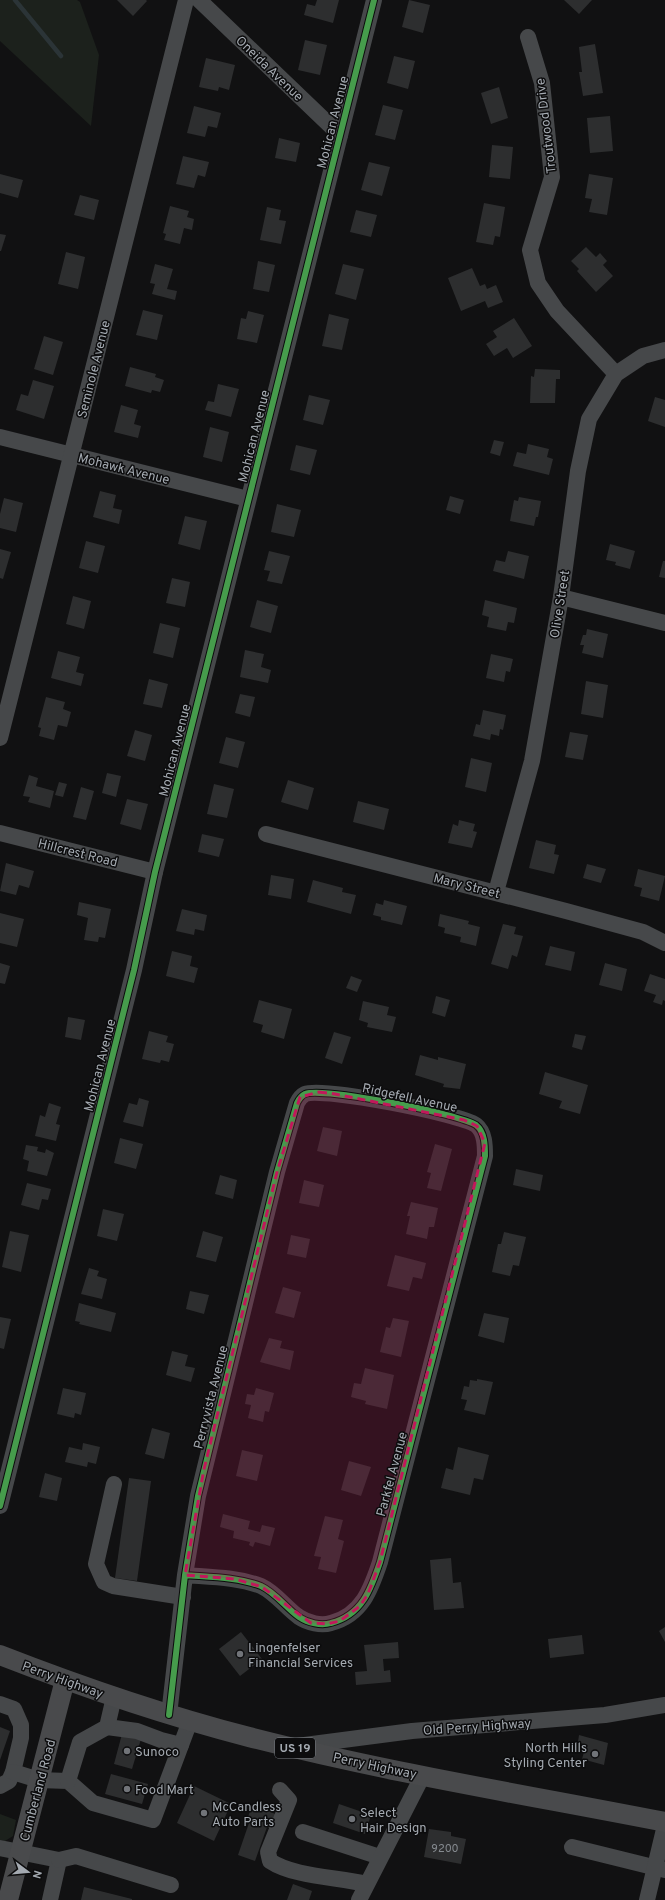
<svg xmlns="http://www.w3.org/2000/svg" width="665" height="1900" font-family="Overpass,sans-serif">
	<rect width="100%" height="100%" fill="#111112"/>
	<g fill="#1c211c">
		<path d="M0 0H77L80 2 99 55 91 126 0 41Z"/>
		<path d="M0 1814 16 1820 13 1836 5 1841 0 1840Z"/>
	</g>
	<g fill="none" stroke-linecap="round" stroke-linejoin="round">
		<path stroke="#2b3437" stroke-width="4.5" d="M15 0 61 56"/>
	</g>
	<g fill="#2d2e2f">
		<path d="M117 0H146L147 1 133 16Z"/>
		<path d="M317 0H339L333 23 304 15 307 4 315 6Z"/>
		<path d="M409 0 430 5 423 33 402 27Z"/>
		<path d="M564 0H592L579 14Z"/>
		<path d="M305 40 327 45 320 75 298 70Z"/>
		<path d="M595 44 603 93 583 96 579 72H582L579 47Z"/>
		<path d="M394 56 415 61 408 89 387 83Z"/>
		<path d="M206 58 235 65 229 90 219 87 218 91 199 87Z"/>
		<path d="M499 87 508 118 491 124 481 93Z"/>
		<path d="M383 105 403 110 395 140 375 135Z"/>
		<path d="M194 106 221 113 217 128 208 126 205 137 187 133Z"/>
		<path d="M610 116 613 151 590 153 587 118Z"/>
		<path d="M279 138 300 143 296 162 275 158Z"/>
		<path d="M492 145 513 147 510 179 489 177Z"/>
		<path d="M183 156 209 162 205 177 198 175 194 188 176 184Z"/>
		<path d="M369 162 390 167 382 196 361 190Z"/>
		<path d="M0 174 23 180 18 198 0 193Z"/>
		<path d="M589 174 613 178 607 215 589 212 592 199 585 198Z"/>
		<path d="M80 195 99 200 94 220 74 215Z"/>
		<path d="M484 203 505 207 500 237 495 236 493 245 476 242Z"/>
		<path d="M170 206 189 211 187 217 194 219 192 230 184 228 180 244 164 240 166 234 163 233Z"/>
		<path d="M267 207 281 210 279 220 286 221 281 244 260 240Z"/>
		<path d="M356 210 377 215 371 237 350 232Z"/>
		<path d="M0 234 6 235 1 251H0Z"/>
		<path d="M586 247 596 257 600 253 607 261 603 265 613 276 596 292 577 271 579 269 571 261Z"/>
		<path d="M66 252 85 257 78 289 58 284Z"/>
		<path d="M258 261 275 265 269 292 253 289Z"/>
		<path d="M155 264 173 269 167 289 177 291 175 300 152 294 155 284 150 283Z"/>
		<path d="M343 264 364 269 356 300 335 294Z"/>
		<path d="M472 268 480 286 485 284 487 289 496 285 503 302 488 308 485 301 461 311 448 278Z"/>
		<path d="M143 310 163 315 157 340 136 335Z"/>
		<path d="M248 311 264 315 257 343 237 339 241 318 246 319Z"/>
		<path d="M329 314 349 319 342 350 322 346Z"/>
		<path d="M514 318 532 346 513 358 507 348 494 356 486 344 497 337 493 331Z"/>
		<path d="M44 336 63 342 53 375 34 369Z"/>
		<path d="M130 367 156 374 155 377 164 380 160 392 152 390 151 393 125 386Z"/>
		<path d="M535 369 560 370V379H556L555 403H530L531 376 534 377Z"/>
		<path d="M33 380 54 386 44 419 16 410 21 394 28 396Z"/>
		<path d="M218 384 239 389 231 417 205 410 208 401 214 402Z"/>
		<path d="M309 395 330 400 323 425 303 420Z"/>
		<path d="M655 397 665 400V427L648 421Z"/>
		<path d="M121 405 138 410 134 424 141 426 138 438 114 432Z"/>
		<path d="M210 427 229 432 222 462 203 457Z"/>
		<path d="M494 440 504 442 500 456 490 453Z"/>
		<path d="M528 444 549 449 547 457 553 459 549 475 513 466 517 452 526 454Z"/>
		<path d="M296 445 317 450 310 475 290 470Z"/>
		<path d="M100 491 116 495 113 508 122 510 119 524 93 517Z"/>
		<path d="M450 496 464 500 460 514 446 510Z"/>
		<path d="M519 497 541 501 538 517H536L534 526 510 521 514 500 518 501Z"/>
		<path d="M4 498 23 503 16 532 0 528V514Z"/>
		<path d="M277 504 301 510 294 537 271 532Z"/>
		<path d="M185 516 207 521 200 550 178 544Z"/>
		<path d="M86 541 105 546 98 573 79 568Z"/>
		<path d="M610 544 635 551 630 569 615 565 616 562 606 560Z"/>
		<path d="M0 549 11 552 3 579 0 578Z"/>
		<path d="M269 551 290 556 282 584 267 581 270 571 264 570Z"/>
		<path d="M508 551 529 556 524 579 493 571 496 560 505 562Z"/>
		<path d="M663 561H665V578L659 577Z"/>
		<path d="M172 578 190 582 185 607 166 603Z"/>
		<path d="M73 596 91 601 84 629 66 624Z"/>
		<path d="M257 600 278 606 271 633 250 627Z"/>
		<path d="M485 600 517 608 514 623 508 622 506 631 487 627 489 617 482 615Z"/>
		<path d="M160 623 180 628 173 658 153 653Z"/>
		<path d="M587 629 608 634 603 658 582 653 584 645H580L583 635H586Z"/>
		<path d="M245 650 264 654 261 667 271 670 268 683 240 677Z"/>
		<path d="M58 651 80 657 76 672 84 674 81 686 51 678Z"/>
		<path d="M491 654 513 659 510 672 506 671 504 682 486 678Z"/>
		<path d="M149 679 168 684 162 708 143 704Z"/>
		<path d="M586 681 608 685 603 718 581 714Z"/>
		<path d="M240 694 255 697 250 717 235 713Z"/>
		<path d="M46 697 65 702 63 709 71 712 67 727 58 725 54 740 39 736 41 728 38 727Z"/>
		<path d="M483 710 506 715 503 730 500 729 499 736 491 734 490 740 473 736 476 724 480 725Z"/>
		<path d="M135 730 152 735 145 761 127 756Z"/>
		<path d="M570 732 588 735 583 760 565 757Z"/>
		<path d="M226 737 245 742 238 768 219 763Z"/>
		<path d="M471 758 492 763 486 792 465 787Z"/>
		<path d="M107 773 121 776 116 797 102 793Z"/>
		<path d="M29 775 38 778 36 786 54 791 50 808 28 802 30 797 23 796Z"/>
		<path d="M288 780 314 788 308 810 281 802Z"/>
		<path d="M59 782 67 784 63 797 55 795Z"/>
		<path d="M214 784 234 789 227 818 207 814Z"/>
		<path d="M81 787 94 791 86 820 73 817Z"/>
		<path d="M127 799 148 804 141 830 120 824Z"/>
		<path d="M358 801 389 809 384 830 353 822Z"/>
		<path d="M459 820 475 824 473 831 477 832 472 848 448 843 453 824 458 826Z"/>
		<path d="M202 834 224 839 219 857 198 852Z"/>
		<path d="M536 840 556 845 554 854 559 855 554 874 529 868Z"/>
		<path d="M6 863 34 871 29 888 19 885 16 895 0 891Z"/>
		<path d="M587 864 606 869 601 883 583 878Z"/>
		<path d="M638 869 665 876 659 901 640 896 642 888 634 886Z"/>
		<path d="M271 875 294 879 291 899 268 895Z"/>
		<path d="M313 880 343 888 342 892 356 895 351 914 307 902Z"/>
		<path d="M384 900 407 906 402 925 381 920V917L373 915 376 903 383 905Z"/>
		<path d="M79 902 111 909 105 938 99 937 98 942 84 940 88 918 77 915Z"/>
		<path d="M182 909 207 915 204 931 195 929 194 935 176 931Z"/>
		<path d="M0 913 24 919 17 947 0 943Z"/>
		<path d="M440 914 469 921 468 924 480 927 476 946 460 942 461 937 444 933 445 928 438 926Z"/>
		<path d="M503 924 516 927 514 934 523 936 517 957 512 955 508 969 491 964Z"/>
		<path d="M550 946 575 952 571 971 545 965Z"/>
		<path d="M172 951 192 956 190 966 198 968 194 983 166 976Z"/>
		<path d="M0 963 10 966 5 984 0 983Z"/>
		<path d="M605 963 627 969 622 991 599 985Z"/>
		<path d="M650 974 665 979V1001L663 1000 662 1005 653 1002 656 995 644 991Z"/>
		<path d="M351 976 362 980 357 992 346 988Z"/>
		<path d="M436 996 450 1000 445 1017 432 1013Z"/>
		<path d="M259 1000 292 1009 284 1039 261 1032 263 1025 253 1022Z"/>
		<path d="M363 1001 389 1007 387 1015 396 1017 392 1032 367 1027 368 1023 359 1020Z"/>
		<path d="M68 1017 85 1020 81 1040 65 1037Z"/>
		<path d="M149 1031 168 1036 166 1042 174 1044 169 1062 161 1060 160 1063 142 1059Z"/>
		<path d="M334 1032 351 1037 342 1064 325 1058Z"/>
		<path d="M575 1034 586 1036 582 1050 572 1047Z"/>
		<path d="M420 1055 438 1060V1057L466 1064 460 1089 443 1087 444 1084 415 1075Z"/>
		<path d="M545 1072 588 1085 580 1114 559 1108 562 1101 539 1094Z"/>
		<path d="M139 1098 149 1101 143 1127 123 1122 129 1103 137 1105Z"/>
		<path d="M49 1103 61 1107 56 1124 60 1125 56 1141 35 1136 40 1115 45 1117Z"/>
		<path d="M323 1127 342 1131 337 1156 317 1151Z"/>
		<path d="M120 1138 143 1144 136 1169 114 1163Z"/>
		<path d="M435 1144 452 1149 441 1191 427 1188 431 1173 427 1172Z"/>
		<path d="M26 1145 38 1147 37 1151 45 1153 46 1149 54 1153 47 1176 27 1171 29 1161 23 1159Z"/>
		<path d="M516 1169 543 1175 540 1191 513 1185Z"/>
		<path d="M220 1175 237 1180 233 1199 215 1194Z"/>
		<path d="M304 1180 324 1185 319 1207 299 1203Z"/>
		<path d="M27 1183 51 1189 48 1200 42 1199 39 1210 21 1205Z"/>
		<path d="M411 1202 438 1208 434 1227H429L427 1239 406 1234 410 1216H407Z"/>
		<path d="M103 1209 124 1214 117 1241 97 1236Z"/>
		<path d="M10 1231 29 1235 21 1272 2 1267Z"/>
		<path d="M203 1231 223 1237 216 1262 196 1257Z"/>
		<path d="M504 1232 526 1237 519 1266 513 1265 510 1276 492 1272 498 1244H501Z"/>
		<path d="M291 1235 310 1239 306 1258 287 1254Z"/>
		<path d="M395 1255 426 1263 422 1279 413 1277 409 1291 387 1286Z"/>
		<path d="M89 1268 99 1271 97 1276 107 1279 102 1299 81 1294Z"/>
		<path d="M283 1287 301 1292 294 1318 275 1313Z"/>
		<path d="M190 1291 209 1295 204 1314 186 1309Z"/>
		<path d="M79 1303 116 1313 111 1332 79 1324 80 1322 75 1321Z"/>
		<path d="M484 1313 509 1318 504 1343 478 1336Z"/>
		<path d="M0 1317 11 1319 4 1349 0 1348Z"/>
		<path d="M393 1318 409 1321 401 1357 380 1352 386 1327 390 1328Z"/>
		<path d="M269 1338 282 1341 280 1348 294 1351 290 1370 260 1362Z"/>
		<path d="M172 1351 188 1355 185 1366 195 1368 191 1382 166 1375Z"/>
		<path d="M365 1368 394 1375 387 1409 365 1404 366 1401 351 1397 354 1383 361 1384Z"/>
		<path d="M477 1379 493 1382 485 1415 464 1410 467 1400 461 1399 464 1386 469 1387 470 1380 477 1381Z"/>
		<path d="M63 1388 86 1393 81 1415 75 1413 74 1418 57 1414Z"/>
		<path d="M256 1388 274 1393 269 1412 265 1411 263 1422 248 1418 251 1405 245 1404 247 1394 254 1395Z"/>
		<path d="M152 1428 170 1433 164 1459 145 1454Z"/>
		<path d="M83 1443 100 1447 96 1464 88 1462 87 1467 65 1462 69 1447 82 1450Z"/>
		<path d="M458 1447 489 1455 483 1480 474 1478 470 1495 441 1488 446 1468 453 1470Z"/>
		<path d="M242 1450 263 1455 257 1481 236 1476Z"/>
		<path d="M349 1461 371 1467 361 1496 341 1490Z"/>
		<path d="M45 1473 62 1478 57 1501 39 1497Z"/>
		<path d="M129 1478 151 1481 137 1581 115 1578Z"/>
		<path d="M223 1514 250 1521 248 1529 260 1532 262 1525 275 1528 270 1546 255 1542 253 1547 249 1545 250 1542 233 1538 234 1531 220 1527Z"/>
		<path d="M325 1516 343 1520 338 1539 344 1541 336 1573 318 1569 321 1557 314 1556Z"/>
		<path d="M451 1558 453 1583 461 1582 464 1608 434 1610 430 1560Z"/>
		<path d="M665 1627V1642L659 1631Z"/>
		<path d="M241 1632 262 1659 240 1676 219 1649Z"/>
		<path d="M582 1635 584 1654 550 1658 548 1639Z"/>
		<path d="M398 1642 399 1658 383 1659 384 1671 390 1670 391 1682 356 1685 355 1672 367 1671 364 1645Z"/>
		<path d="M0 1727 10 1731 0 1760Z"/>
		<path d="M122 1734 141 1739 132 1769 114 1764Z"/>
		<path d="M579 1735 608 1743 604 1765 582 1759 586 1745 578 1742Z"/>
		<path d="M111 1774 148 1784 142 1804 105 1794Z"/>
		<path d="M194 1786 231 1804 214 1841 177 1823Z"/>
		<path d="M339 1804 371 1815 365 1834 333 1823Z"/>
		<path d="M252 1806 259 1808 260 1806 270 1809V1812L281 1816 275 1830 267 1827 255 1861 238 1855 249 1823 246 1822Z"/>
		<path d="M429 1829 451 1832V1836L466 1839 461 1864 424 1857Z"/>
		<path d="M293 1884 312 1891 309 1900H287Z"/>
		<path d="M84 1887 132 1899V1900H81Z"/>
	</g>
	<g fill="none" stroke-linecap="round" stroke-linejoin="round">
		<g stroke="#46484a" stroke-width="16">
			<path d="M199 0 340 135"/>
			<path d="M528 37 542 83 552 177 530 250 538 283 557 311 616 374"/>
			<path d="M0 437 248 499"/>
			<path d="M561 597 665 623"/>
			<path d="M0 738 186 0"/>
			<path d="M0 833 155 872"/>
			<path d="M266 834 566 911 643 932 665 943"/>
			<path d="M496 892 532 761 561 597 578 471 589 419 616 374 643 356 665 350"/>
			<path d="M114 1484 96 1564 104 1582 113 1586 183 1597"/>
			<path d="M0 1506 134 970 155 872 374 0"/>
			<path d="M0 1704 14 1709 21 1725V1738L13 1772 9 1781 0 1786"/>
			<path d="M169 1715 185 1575 198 1496 277 1172 297 1103C299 1099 301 1096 305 1094 323 1087 460 1114 476 1125 485 1132 485 1146 485 1156L380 1562C371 1589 362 1615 331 1623 321 1626 308 1623 299 1617 286 1608 276 1593 261 1586 237 1577 210 1577 185 1575"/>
			<path d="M107 1727 137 1731 161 1740 181 1745"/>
			<path d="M297 1746 412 1731 605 1715 665 1705"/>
			<path d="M13 1772 39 1780 68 1781 93 1803 153 1820 190 1721"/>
			<path d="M68 1781 80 1742 107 1727 114 1697"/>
			<path d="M280 1790 289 1800 268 1852 270 1861C294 1877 338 1877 366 1884"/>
			<path d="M303 1832 380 1857"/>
			<path d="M572 1847 665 1870"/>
			<path d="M0 1848 59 1860 50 1900"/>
			<path d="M59 1860 76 1856 171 1885"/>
			<path d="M359 1900 423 1775"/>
			<path d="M647 1900 665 1825"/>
		</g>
		<g stroke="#494a4c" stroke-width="20">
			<path d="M0 1655C82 1687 164 1715 249 1737 385 1772 527 1795 665 1822"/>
			<path d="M8 1900 65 1680"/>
		</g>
		<defs>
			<g id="cycleway">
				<path d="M0 1506 134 970 155 872 374 0"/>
				<path d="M169 1715 185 1575 198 1496 277 1172 297 1103C299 1099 301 1096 305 1094 323 1087 460 1114 476 1125 485 1132 485 1146 485 1156L380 1562C371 1589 362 1615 331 1623 321 1626 308 1623 299 1617 286 1608 276 1593 261 1586 237 1577 210 1577 185 1575"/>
			</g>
		</defs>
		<use href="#cycleway" stroke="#0c0c0d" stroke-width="8"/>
		<use href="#cycleway" stroke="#469c4c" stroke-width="6"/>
	</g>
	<path fill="#c2185b" fill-opacity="0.2" stroke="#c2185b" stroke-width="3" stroke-dasharray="8 5" stroke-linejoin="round" d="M319 1092 335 1094 464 1120 477 1126 485 1143 380 1562 368 1594 360 1606 340 1621 327 1624 311 1623 262 1587 235 1579 185 1575 204 1469 277 1172 300 1097Z"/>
	<g fill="#717479" stroke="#0c0c0d" stroke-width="1.5">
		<circle cx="240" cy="1654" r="4"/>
		<circle cx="127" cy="1751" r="4"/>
		<circle cx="595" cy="1754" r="4"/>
		<circle cx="127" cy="1789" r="4"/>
		<circle cx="204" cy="1813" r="4"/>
		<circle cx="352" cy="1819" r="4"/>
	</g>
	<g text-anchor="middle" stroke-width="3" stroke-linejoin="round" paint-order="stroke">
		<g font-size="11" fill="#868b90">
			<text x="445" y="1852">9200</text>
		</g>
		<rect fill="#0c0c0d" stroke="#767b80" stroke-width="1" x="275" y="1738" width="40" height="20" rx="3"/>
		<g font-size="12" font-weight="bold" fill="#a4aab1">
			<text x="295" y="1752">US 19</text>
		</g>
		<g font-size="13" fill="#a4aab1" stroke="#0c0c0d">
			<text transform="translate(270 68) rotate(44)" y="5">Oneida Avenue</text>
			<text transform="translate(332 122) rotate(-76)" y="5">Mohican Avenue</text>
			<text transform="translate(545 126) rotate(-97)" y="5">Troutwood Drive</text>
			<text transform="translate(93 369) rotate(-76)" y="5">Seminole Avenue</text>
			<text transform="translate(253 436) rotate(-76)" y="5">Mohican Avenue</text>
			<text transform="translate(124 468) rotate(14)" y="5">Mohawk Avenue</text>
			<text transform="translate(559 604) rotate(-81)" y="5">Olive Street</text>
			<text transform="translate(174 750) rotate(-76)" y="5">Mohican Avenue</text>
			<text transform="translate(78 852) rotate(14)" y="5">Hillcrest Road</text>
			<text transform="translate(467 885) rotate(14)" y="5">Mary Street</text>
			<text transform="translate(99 1065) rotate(-76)" y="5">Mohican Avenue</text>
			<text transform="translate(410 1097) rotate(12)" y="5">Ridgefell Avenue</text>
			<text transform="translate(210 1397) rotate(-76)" y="5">Perryvista Avenue</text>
			<text transform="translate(391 1474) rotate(-75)" y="5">Parkfel Avenue</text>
			<text transform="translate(63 1679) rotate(20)" y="5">Perry Highway</text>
			<text transform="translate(477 1726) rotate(-4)" y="5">Old Perry Highway</text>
			<text transform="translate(375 1765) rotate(12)" y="5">Perry Highway</text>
			<text transform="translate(37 1790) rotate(-75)" y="5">Cumberland Road</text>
		</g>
		<g font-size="13" fill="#a4aab1" stroke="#0c0c0d" text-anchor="start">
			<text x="248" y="1652">Lingenfelser<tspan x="248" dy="15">Financial Services</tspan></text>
			<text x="587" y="1752" text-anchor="end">North Hills<tspan x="587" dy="15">Styling Center</tspan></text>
			<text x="135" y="1756">Sunoco</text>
			<text x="135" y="1794">Food Mart</text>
			<text x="212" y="1811">McCandless<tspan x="212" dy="15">Auto Parts</tspan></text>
			<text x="360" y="1817">Select<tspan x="360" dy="15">Hair Design</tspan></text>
		</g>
	</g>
	<g transform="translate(28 1872) rotate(106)" stroke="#0c0c0d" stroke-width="3" paint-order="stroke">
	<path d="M0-3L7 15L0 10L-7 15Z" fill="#a4aab1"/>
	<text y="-6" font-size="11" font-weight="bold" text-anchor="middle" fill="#a4aab1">N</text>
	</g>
</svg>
